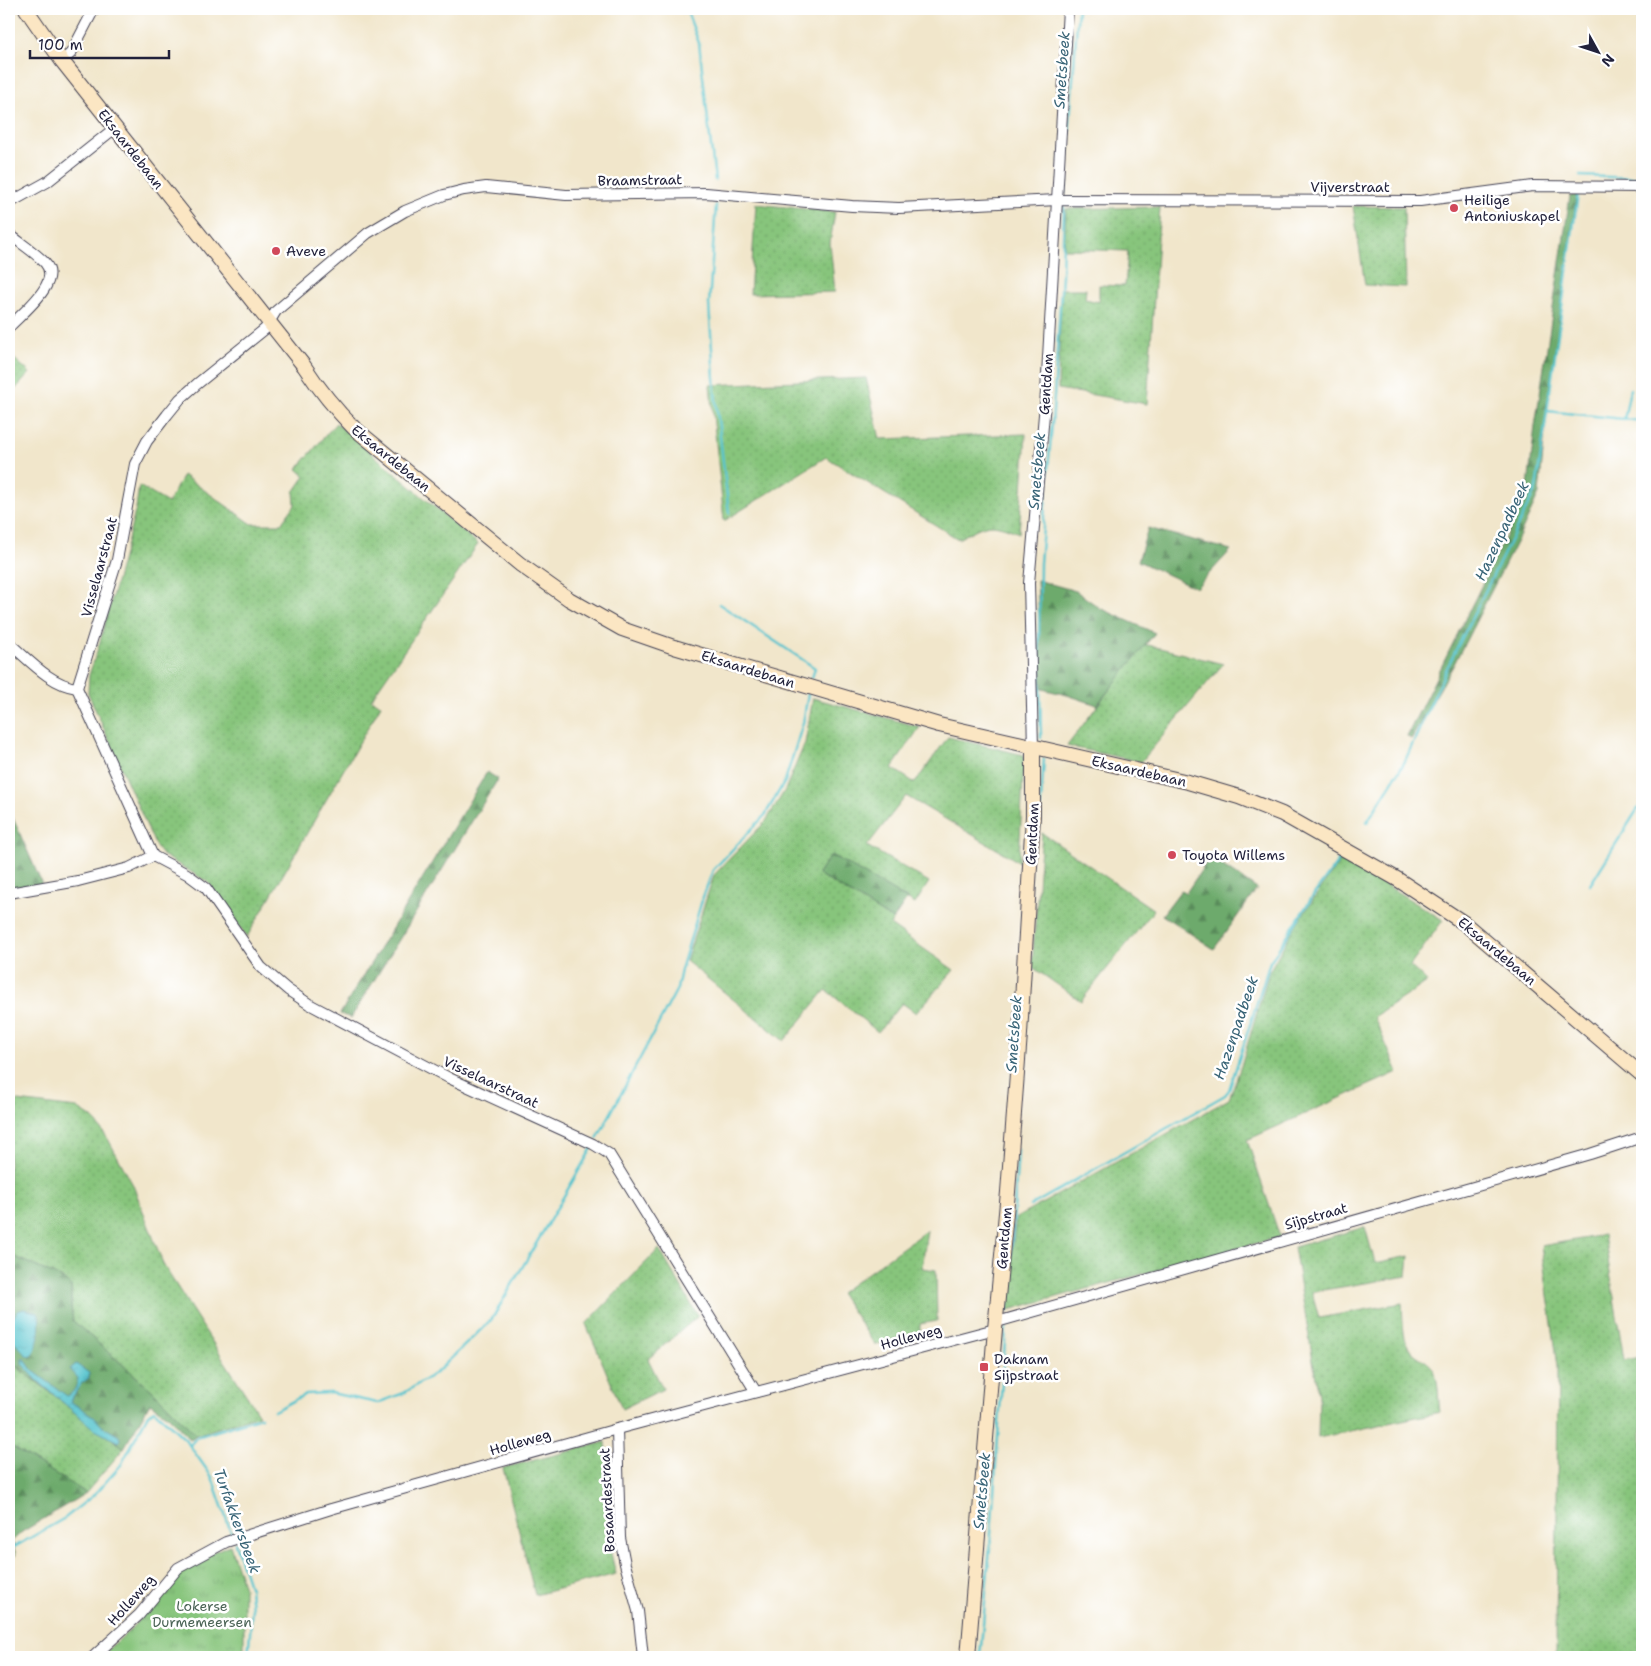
<svg xmlns="http://www.w3.org/2000/svg" width="1651" height="1666" font-family="'Shantell Sans',sans-serif">
	<defs>
		<pattern id="grass-dots" width="8" height="8" patternUnits="userSpaceOnUse" patternTransform="scale(1.25)"><rect width="8" height="8" fill="#87c57c"/><path d="M2 2h.1M6 6h.1" fill="none" stroke="#74a96c" stroke-width="1.8" stroke-linecap="round"/></pattern>
		<pattern id="forest-firs" width="22" height="20" patternUnits="userSpaceOnUse" patternTransform="scale(1.25)"><rect width="22" height="20" fill="#6daa6c"/><path d="M5 1l3.5 6h-7zM16 11l3.5 6h-7z" fill="#598a5a"/></pattern>
		<pattern id="park-tufts" width="24" height="20" patternUnits="userSpaceOnUse" patternTransform="scale(1.25)"><rect width="24" height="20" fill="#87c57c"/><path d="M3 7l-1-3M5 7V3M7 7l1-3M15 17l-1-3M17 17v-4M19 17l1-3" fill="none" stroke="#74a96c"/></pattern>
		<pattern id="water-ripples" width="26" height="14" patternUnits="userSpaceOnUse" patternTransform="scale(1.25)"><rect width="26" height="14" fill="#57c4ce"/><path d="M2 4q2-2 4 0t4 0M15 11q2-2 4 0t4 0" fill="none" stroke="#4ba8b2"/></pattern>
	</defs>
	<rect width="100%" height="100%" fill="#fff"/>
	<filter id="ink" filterUnits="userSpaceOnUse"><feTurbulence type="fractalNoise" baseFrequency=".02" numOctaves="2"/><feDisplacementMap in="SourceGraphic" scale="10" xChannelSelector="R" yChannelSelector="G"/><feConvolveMatrix kernelMatrix="1 2 1 2 8 2 1 2 1" color-interpolation-filters="sRGB"/></filter>
	<filter id="wash" filterUnits="userSpaceOnUse"><feTurbulence type="fractalNoise" baseFrequency=".0096" numOctaves="4" result="noise"/><feDisplacementMap in="SourceGraphic" scale="20" xChannelSelector="R" yChannelSelector="G"/><feGaussianBlur stdDeviation="1.12" result="paint"/><feColorMatrix in="noise" values="0 0 0 0 0 0 0 0 0 0 0 0 0 0 0 0 0 1.4 0 .05"/><feComposite in="paint" operator="in"/></filter>
	<g filter="url(#wash)">
		<rect width="100%" height="100%" fill="#f1e6cb"/>
		<g fill="url(#grass-dots)" stroke="#54745c">
			<path d="M756 204 835 212 830 243 835 292 750 294Z"/>
			<path d="M1353 206 1404 207 1406 287 1365 285Z"/>
			<path d="M1160 207 1147 404 1058 389 1061 289H1086L1085 299 1099 302V285L1125 286 1128 251 1064 249 1066 209Z"/>
			<path d="M9 354 30 373 9 396Z"/>
			<path d="M866 378 880 439 1026 434 1019 533C988 520 986 524 958 539L826 457 724 521 710 385Z"/>
			<path d="M336 423 478 544 371 699 381 705 247 937 208 882 161 854 156 847 88 693 89 675 99 645 127 543 136 508 139 486 168 503 183 475 252 524H281L295 505 294 492 305 476 297 469Z"/>
			<path d="M1144 644 1223 664 1141 762 1067 746Z"/>
			<path d="M813 698 920 727 892 768 915 783 948 737 1024 755 1019 862 906 796 867 846 929 882 915 904 831 855 818 874 893 920 890 925 954 970 916 1013 902 1003 878 1032 826 990 784 1041 686 961 714 875 766 821 785 790 805 743Z"/>
			<path d="M1042 833 1154 910 1081 1001 1032 967Z"/>
			<path d="M1342 858 1443 920 1410 966 1427 982 1374 1017 1398 1072 1247 1140 1280 1237 1005 1311 1016 1218 1229 1099 1241 1066 1269 972 1293 929Z"/>
			<path d="M9 1100 77 1108 91 1117 97 1123 108 1139 133 1185 164 1266 259 1415 196 1435 156 1394 73 1321 71 1307V1286L63 1279 9 1254Z"/>
			<path d="M1365 1227 1375 1263 1409 1256 1407 1276 1312 1292 1319 1318 1402 1303C1403 1315 1402 1340 1410 1349 1417 1359 1431 1360 1435 1373 1439 1384 1438 1400 1440 1412L1318 1438 1319 1396 1294 1247Z"/>
			<path d="M927 1230 922 1268 936 1270 937 1321 920 1324V1331L875 1345 840 1293Z"/>
			<path d="M1604 1235 1624 1360 1642 1357V1657H1556L1558 1366 1541 1246Z"/>
			<path d="M659 1249 698 1316 648 1359 663 1389 622 1409 586 1324Z"/>
			<path d="M9 1361 124 1448 86 1493 9 1445Z"/>
			<path d="M606 1442 609 1545 616 1574 535 1595 503 1468Z"/>
		</g>
		<g fill="url(#forest-firs)" stroke="#486654">
			<path d="M1577 195 1547 410 1539 494 1519 537 1453 666 1411 739 1407 736 1527 494 1535 426 1570 196Z"/>
			<path d="M1148 528 1231 550 1196 588 1138 561Z"/>
			<path d="M1037 580 1076 591 1100 608 1155 633 1097 705 1067 695 1042 689Z"/>
			<path d="M487 772 498 779 351 1018 340 1014Z"/>
			<path d="M9 809 42 884 9 888Z"/>
			<path d="M831 855 907 899 893 920 818 874Z"/>
			<path d="M1210 857 1257 889 1214 949 1162 915 1181 890 1186 893Z"/>
			<path d="M9 1254 63 1279 71 1286V1307L73 1321 156 1394 196 1435 191 1440 168 1416 150 1403 124 1448 9 1361Z"/>
			<path d="M9 1445 86 1493 22 1532 12 1541 16 1555 9 1559Z"/>
		</g>
		<path fill="url(#park-tufts)" stroke="#54745c" d="M230 1545 244 1588V1657H100L129 1631 182 1570 210 1553Z"/>
		<g fill="url(#water-ripples)" stroke="#3c7384">
			<path d="M24 1309 38 1313C42 1322 38 1351 31 1357L26 1355 9 1335V1319L14 1317 17 1311Z"/>
			<path d="M22 1359H25L32 1370 67 1396C74 1394 77 1385 78 1378L70 1369 76 1364 89 1373V1378L82 1383 70 1401 93 1416 102 1426 119 1436 120 1440 118 1442 95 1430 38 1381 22 1364Z"/>
		</g>
		<g fill="none" stroke-linecap="round" stroke-linejoin="round">
			<g stroke="#57c4ce" stroke-width="2.5">
				<path d="M686 9 699 43 715 180"/>
				<path d="M1580 176 1642 178"/>
				<path d="M1065 192 1078 9"/>
				<path d="M716 205 709 304 715 393 729 513"/>
				<path d="M1547 411 1642 421"/>
				<path d="M1624 420 1630 389"/>
				<path d="M719 604 815 668 812 678"/>
				<path d="M1041 738 1039 640 1040 563 1053 412 1062 276 1064 206"/>
				<path d="M1367 822 1404 763 1446 670 1536 489 1578 194"/>
				<path d="M1039 827 1044 759"/>
				<path d="M1590 885 1639 807"/>
				<path d="M597 1139 677 989 681 970 703 897 713 870 765 815 785 781 803 723 808 694"/>
				<path d="M1030 1206 1225 1095 1229 1090 1270 962 1315 893 1342 856"/>
				<path d="M1007 1311 1018 1150"/>
				<path d="M274 1411 306 1394 331 1393 377 1403 404 1393 437 1372 492 1319 592 1148"/>
				<path d="M190 1445 197 1437 261 1417"/>
				<path d="M235 1543 250 1589 252 1609 248 1657"/>
				<path d="M9 1550 65 1518 95 1494 121 1465 147 1416 154 1410 185 1439 212 1477 233 1538"/>
				<path d="M980 1657 990 1548 1006 1327"/>
			</g>
		</g>
	</g>
	<g filter="url(#ink)">
		<g fill="none" stroke-linecap="round" stroke-linejoin="round">
			<defs>
				<g id="street">
					<path d="M62 61 71 53 94 9"/>
					<path d="M9 203 47 182 115 128"/>
					<path d="M9 234C20 243 35 252 45 263 63 282 21 314 9 327"/>
					<path d="M9 643C29 660 51 685 77 688"/>
					<path d="M1033 748 1029 583 1046 392 1068 9"/>
					<path d="M9 893 78 881 129 868 153 856"/>
					<path d="M997 1322 1590 1154 1642 1137"/>
					<path d="M756 1392 609 1154 593 1144 449 1078 309 1004 288 990 261 967 206 888 187 874 153 856 77 688 117 560 135 464 147 441 167 415 180 399 197 384 265 329 276 311 368 233 405 211 444 195 464 190 486 187 566 195 706 193 852 206 899 208 1057 200 1420 201 1533 186 1642 187"/>
					<path d="M617 1429 620 1538 625 1564 638 1611 643 1657"/>
					<path d="M93 1657 139 1615 178 1568 226 1542 331 1509 617 1429 995 1329"/>
				</g>
				<g id="secondary">
					<path d="M26 9 62 61 304 366C319 389 335 409 354 428L521 565 569 599 622 629 674 647 939 725 1188 782 1239 797 1282 814 1397 879 1464 923 1642 1075"/>
					<path d="M968 1657 995 1329 1008 1192 1020 1034 1033 816V748"/>
				</g>
			</defs>
			<use href="#street" stroke="#413f51" stroke-width="12"/>
			<use href="#secondary" stroke="#413f51" stroke-width="16"/>
			<use href="#street" stroke="#fff" stroke-width="10"/>
			<use href="#secondary" stroke="#fbe6c3" stroke-width="14"/>
		</g>
	</g>
	<g fill="#d1495b" stroke="#fff" stroke-width="2">
		<circle cx="1454" cy="208" r="5"/>
		<circle cx="276" cy="251" r="5"/>
		<circle cx="1172" cy="855" r="5"/>
		<rect x="979" y="1362" width="10" height="10" rx="2.5"/>
	</g>
	<g text-anchor="middle" stroke-width="5" stroke-linejoin="round" paint-order="stroke">
		<g font-size="14" fill="#22223b" stroke="#fff">
			<text transform="translate(131 149) rotate(52)" y="5">Eksaardebaan</text>
			<text transform="translate(640 180) rotate(-1)" y="5">Braamstraat</text>
			<text x="1350" y="192">Vijverstraat</text>
			<text transform="translate(1046 384) rotate(-86)" y="5">Gentdam</text>
			<text transform="translate(391 458) rotate(39)" y="5">Eksaardebaan</text>
			<text transform="translate(99 567) rotate(-75)" y="5">Visselaarstraat</text>
			<text transform="translate(748 669) rotate(17)" y="5">Eksaardebaan</text>
			<text transform="translate(1139 771) rotate(13)" y="5">Eksaardebaan</text>
			<text transform="translate(1032 834) rotate(-87)" y="5">Gentdam</text>
			<text transform="translate(1497 951) rotate(40)" y="5">Eksaardebaan</text>
			<text transform="translate(491 1082) rotate(25)" y="5">Visselaarstraat</text>
			<text transform="translate(1316 1216) rotate(-16)" y="5">Sijpstraat</text>
			<text transform="translate(1004 1238) rotate(-85)" y="5">Gentdam</text>
			<text transform="translate(911 1337) rotate(-15)" y="5">Holleweg</text>
			<text transform="translate(520 1442) rotate(-16)" y="5">Holleweg</text>
			<text transform="translate(607 1500) rotate(-93)" y="5">Bosaardestraat</text>
			<text transform="translate(131 1600) rotate(-48)" y="5">Holleweg</text>
		</g>
		<g font-size="14" fill="#22223b" stroke="#fff" text-anchor="start">
			<text x="1464" y="205">Heilige<tspan x="1464" dy="16">Antoniuskapel</tspan></text>
			<text x="286" y="256">Aveve</text>
			<text x="1182" y="860">Toyota Willems</text>
			<text x="994" y="1364">Daknam<tspan x="994" dy="16">Sijpstraat</tspan></text>
		</g>
		<g font-size="14" fill="#4a6355" stroke="#fff">
			<text x="202" y="1611">Lokerse<tspan x="202" dy="16">Durmemeersen</tspan></text>
		</g>
		<g font-size="15" font-style="italic" fill="#376376" stroke="#fff">
			<text transform="translate(1062 70) rotate(-86)" y="5">Smetsbeek</text>
			<text transform="translate(1037 471) rotate(-85)" y="5">Smetsbeek</text>
			<text transform="translate(1502 531) rotate(-65)" y="5">Hazenpadbeek</text>
			<text transform="translate(1236 1028) rotate(-71)" y="5">Hazenpadbeek</text>
			<text transform="translate(1014 1034) rotate(-86)" y="5">Smetsbeek</text>
			<text transform="translate(982 1491) rotate(-85)" y="5">Smetsbeek</text>
			<text transform="translate(237 1521) rotate(70)" y="5">Turfakkersbeek</text>
		</g>
	</g>
	<rect width="1651" height="1666" fill="none" stroke="#fff" stroke-width="30"/>
	<g transform="translate(1598 52) rotate(130)" stroke="#ffffff" stroke-width="4" paint-order="stroke">
	<path d="M0-4L9 19L0 12L-9 19Z" fill="#22223b"/>
	<text y="-8" font-size="14" font-weight="bold" text-anchor="middle" fill="#22223b">N</text>
	</g>
	<path d="M30 50v8h139v-8" fill="none" stroke="#22223b" stroke-width="2.5"/>
	<text x="38" y="50" font-size="15" fill="#22223b" stroke="#ffffff" stroke-width="4" paint-order="stroke">100 m</text>
</svg>
